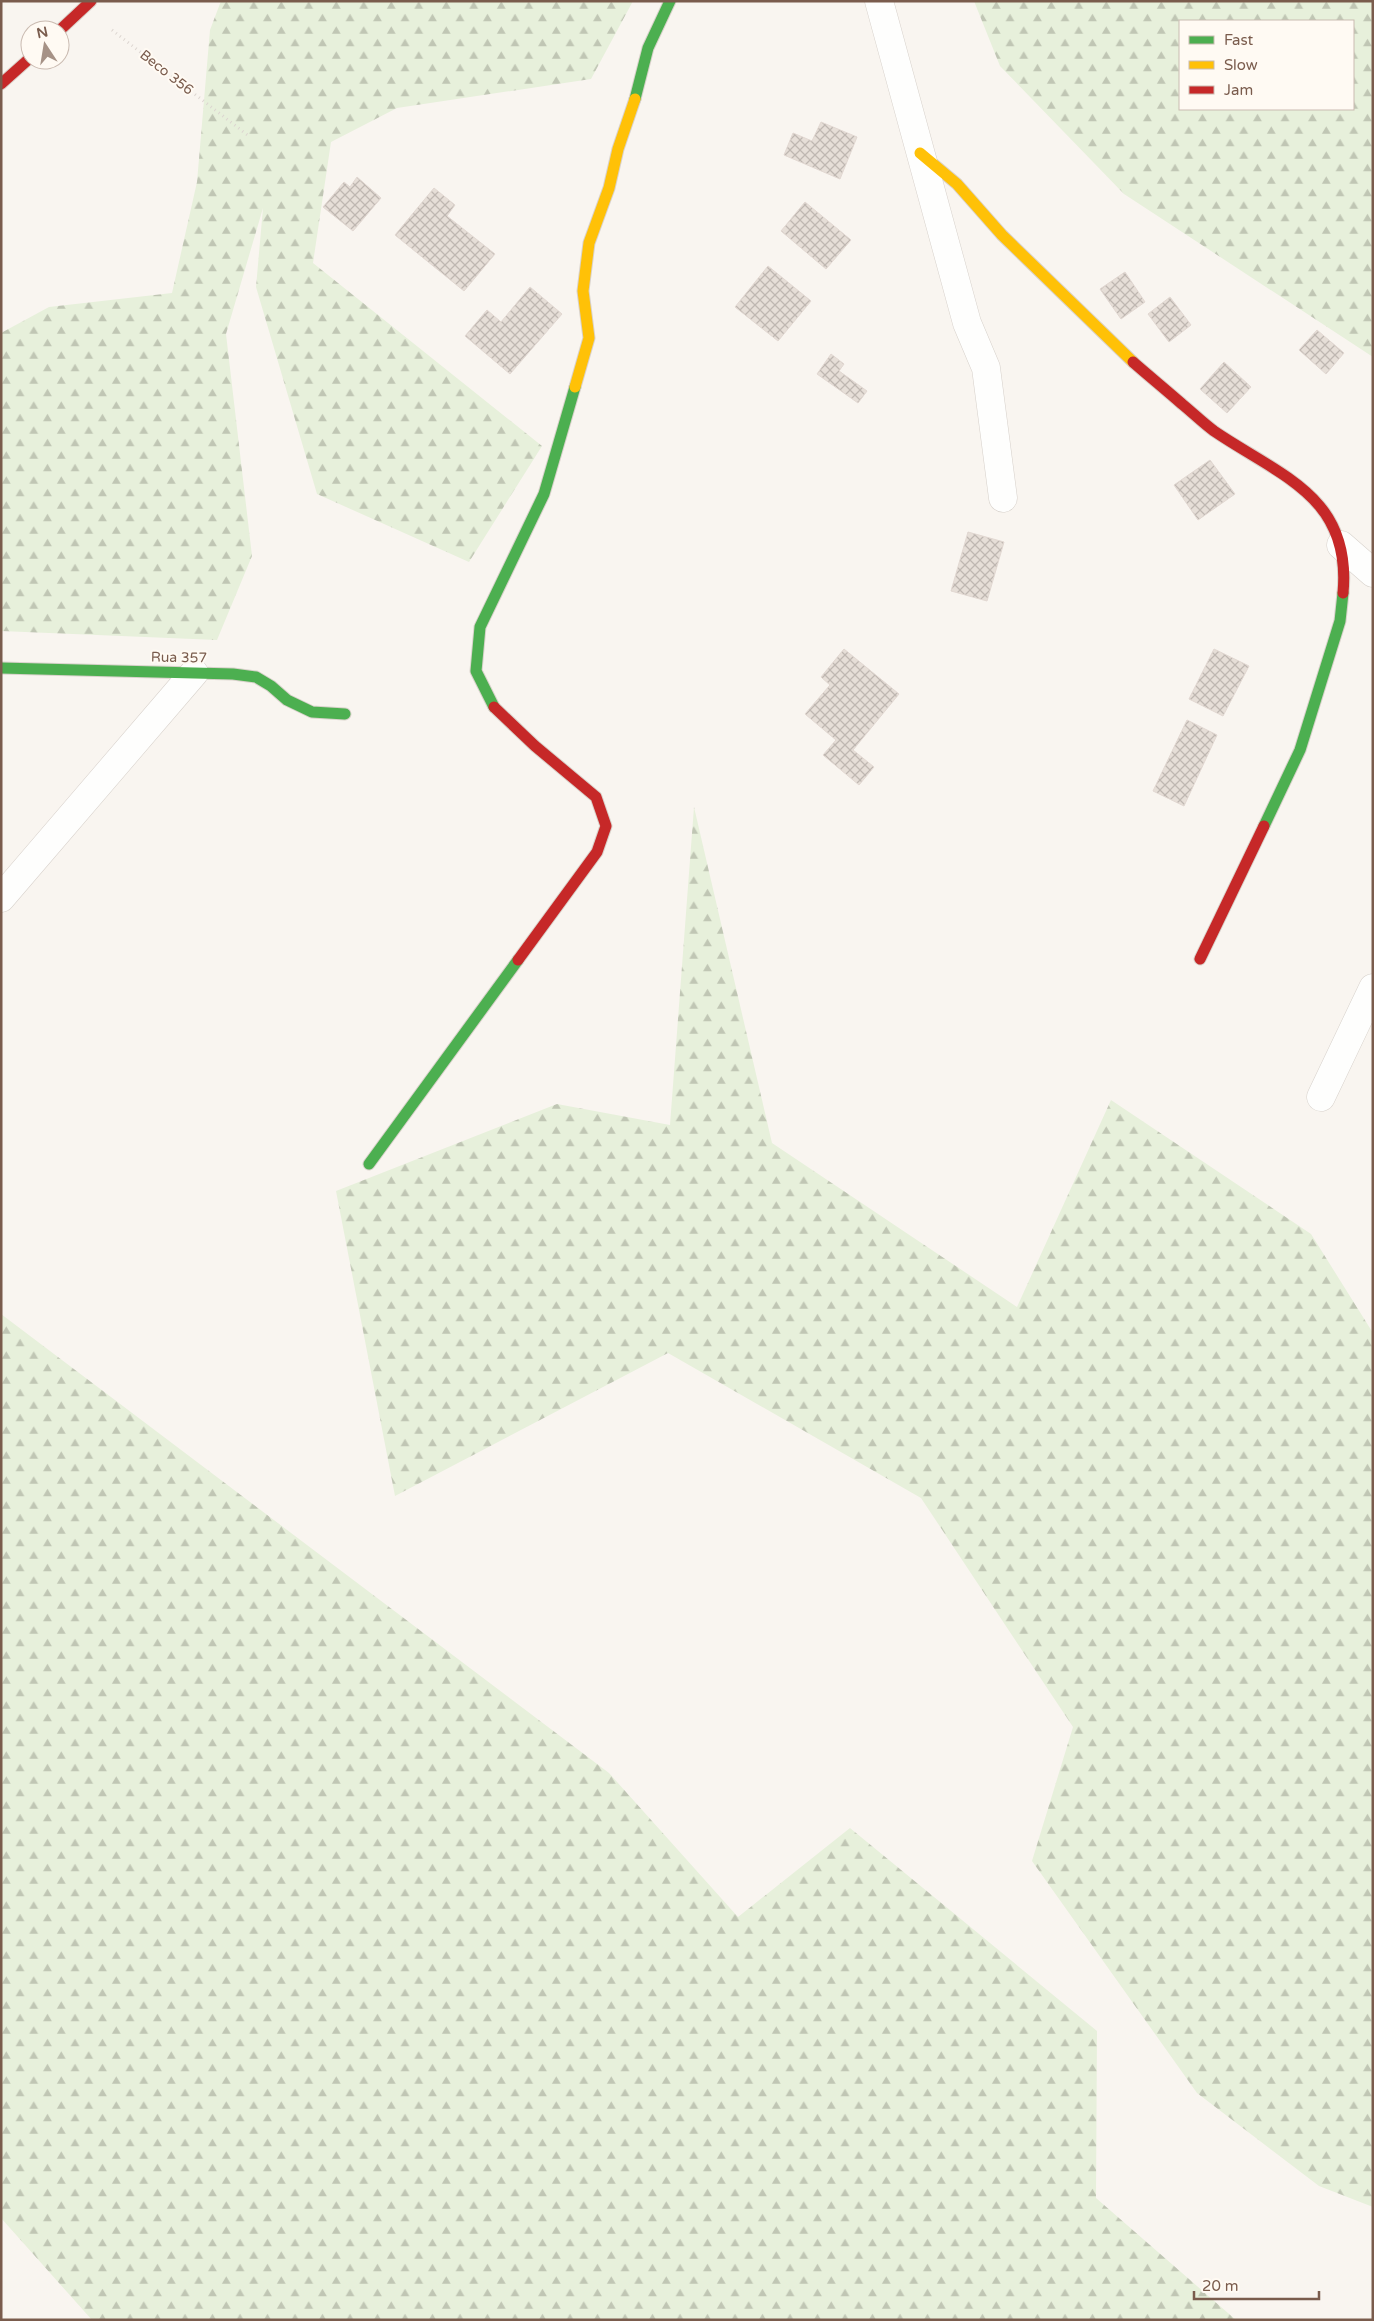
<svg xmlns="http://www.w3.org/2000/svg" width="1374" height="2321" font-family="'Varela Round',sans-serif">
	<defs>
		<pattern id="forest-firs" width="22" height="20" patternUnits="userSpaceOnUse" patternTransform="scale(1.25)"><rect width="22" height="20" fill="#e7f0db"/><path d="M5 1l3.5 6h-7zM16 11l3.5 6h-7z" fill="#c0c6b4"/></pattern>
		<pattern id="building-cross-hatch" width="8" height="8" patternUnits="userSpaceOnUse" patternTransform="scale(1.25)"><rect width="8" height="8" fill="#e6ded7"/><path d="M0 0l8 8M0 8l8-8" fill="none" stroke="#bfb7b1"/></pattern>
	</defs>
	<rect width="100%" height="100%" fill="#f9f5f0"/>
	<g fill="url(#forest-firs)" fill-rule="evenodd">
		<path d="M221 1H633L591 79 397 108 331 142 313 263 542 446 469 562 317 494 256 287 263 208 226 334 252 556 217 640 1 631V333L49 307 172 293 197 182 210 30Z"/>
		<path d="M974 1H1373V357L1124 194 1000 66ZM1180 21H1353V109H1180Z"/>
		<path d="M694 807 772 1143 1017 1307 1111 1100 1311 1234 1373 1333V2207L1319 2186 1197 2093 1032 1861 1073 1727 921 1498 668 1353 395 1496 336 1191 557 1104 670 1125Z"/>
		<path d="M1 1314 609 1773 738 1917 850 1828 1097 2031 1096 2198 1236 2320H92L1 2218Z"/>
	</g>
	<g fill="url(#building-cross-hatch)" stroke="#e2d8d2">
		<path d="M821 122 857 137 840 179 784 155 793 133 812 141Z"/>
		<path d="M357 177 381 198 353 231 323 207 344 182 350 187Z"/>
		<path d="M434 188 455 205 447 216 495 254 464 291 395 235Z"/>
		<path d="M805 202 851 240 826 269 781 231Z"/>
		<path d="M768 266 811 301 778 341 735 307Z"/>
		<path d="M1125 272 1145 302 1121 319 1100 289Z"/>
		<path d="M530 287 562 314 510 374 465 336 487 310 501 322Z"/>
		<path d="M1170 297 1191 325 1169 342 1148 314Z"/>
		<path d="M1317 330 1344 353 1326 374 1299 350Z"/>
		<path d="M831 354 844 364 839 371 867 391 858 403 817 374Z"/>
		<path d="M1224 362 1251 387 1227 413 1200 389Z"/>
		<path d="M1210 460 1235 494 1198 520 1174 485Z"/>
		<path d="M968 532 1004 542 987 601 951 591Z"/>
		<path d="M844 649 899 694 853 750 874 767 859 785 823 755 836 740 805 714 830 685 821 677Z"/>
		<path d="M1214 649 1249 666 1223 716 1189 699Z"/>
		<path d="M1187 720 1217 735 1184 806 1153 791Z"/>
	</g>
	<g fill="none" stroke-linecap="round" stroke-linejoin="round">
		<defs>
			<g id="street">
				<path d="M879 1 967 323 986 368 1003 498"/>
				<path d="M1341 545 1373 573"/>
				<path d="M1 898 194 673"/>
				<path d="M1321 1097 1373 988"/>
			</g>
			<g id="fast">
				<path d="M635 99 648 48 670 1"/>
				<path d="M1 668 233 674 256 677 271 686 287 700 312 712 345 714"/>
				<path d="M494 707 476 671 480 627 544 494 575 387"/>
				<path d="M1264 826 1300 750 1340 621 1343 593"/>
				<path d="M369 1164 518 960"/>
			</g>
			<g id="slow">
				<path d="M920 153 957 184 1002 235 1133 362"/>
				<path d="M575 387 589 338 583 291 589 243 609 188 618 149 635 99"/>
			</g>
			<g id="jam">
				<path d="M60 30 91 1"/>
				<path d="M1 84 30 58"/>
				<path d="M1133 362C1149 376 1166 390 1182 404 1193 413 1203 423 1214 431 1280 476 1352 496 1343 593"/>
				<path d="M494 707 535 746 596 797 606 826 597 852 518 960"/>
				<path d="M1200 959 1264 826"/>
			</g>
		</defs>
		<use href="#street" stroke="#d7d1cb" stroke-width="29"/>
		<use href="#fast" stroke="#d9d2cb" stroke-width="13"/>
		<use href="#slow" stroke="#d9d2cb" stroke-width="13"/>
		<use href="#jam" stroke="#d9d2cb" stroke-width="13"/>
		<path stroke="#dcd5d0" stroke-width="3" stroke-dasharray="1 4" stroke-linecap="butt" d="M112 30 250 137"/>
		<use href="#street" stroke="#fefefd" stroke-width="28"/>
		<use href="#fast" stroke="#4caf50" stroke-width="11"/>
		<use href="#slow" stroke="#ffc107" stroke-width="11"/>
		<use href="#jam" stroke="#c62828" stroke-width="11"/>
	</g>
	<g text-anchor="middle" stroke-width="4" stroke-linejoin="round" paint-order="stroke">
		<g font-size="14" fill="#7a5c4d" stroke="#fffaf3">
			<text transform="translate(167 72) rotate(38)" y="5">Beco 356</text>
			<text transform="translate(179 657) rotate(1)" y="5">Rua 357</text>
		</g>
	</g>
	<rect width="1374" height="2321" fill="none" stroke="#7a5c4d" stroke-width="5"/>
	<rect x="1179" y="20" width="175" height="90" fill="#fffaf3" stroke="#cabbb1"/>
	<rect x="1189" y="36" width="25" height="8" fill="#4caf50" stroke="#cabbb1"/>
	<text x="1224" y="45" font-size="15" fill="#7a5c4d">Fast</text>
	<rect x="1189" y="61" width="25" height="8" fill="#ffc107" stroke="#cabbb1"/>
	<text x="1224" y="70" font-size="15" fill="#7a5c4d">Slow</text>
	<rect x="1189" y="86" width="25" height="8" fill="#c62828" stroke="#cabbb1"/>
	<text x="1224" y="95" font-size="15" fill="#7a5c4d">Jam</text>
	<g transform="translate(45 45) rotate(348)"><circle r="24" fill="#fffaf3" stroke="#cabbb1"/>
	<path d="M0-4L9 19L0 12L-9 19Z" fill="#a69286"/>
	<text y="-8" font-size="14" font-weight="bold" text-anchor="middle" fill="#7a5c4d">N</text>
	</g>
	<path d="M1194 2291v8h125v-8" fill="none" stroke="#7a5c4d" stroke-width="2.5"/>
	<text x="1202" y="2291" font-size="15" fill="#7a5c4d" stroke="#fffaf3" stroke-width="4" paint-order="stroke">20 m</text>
</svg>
